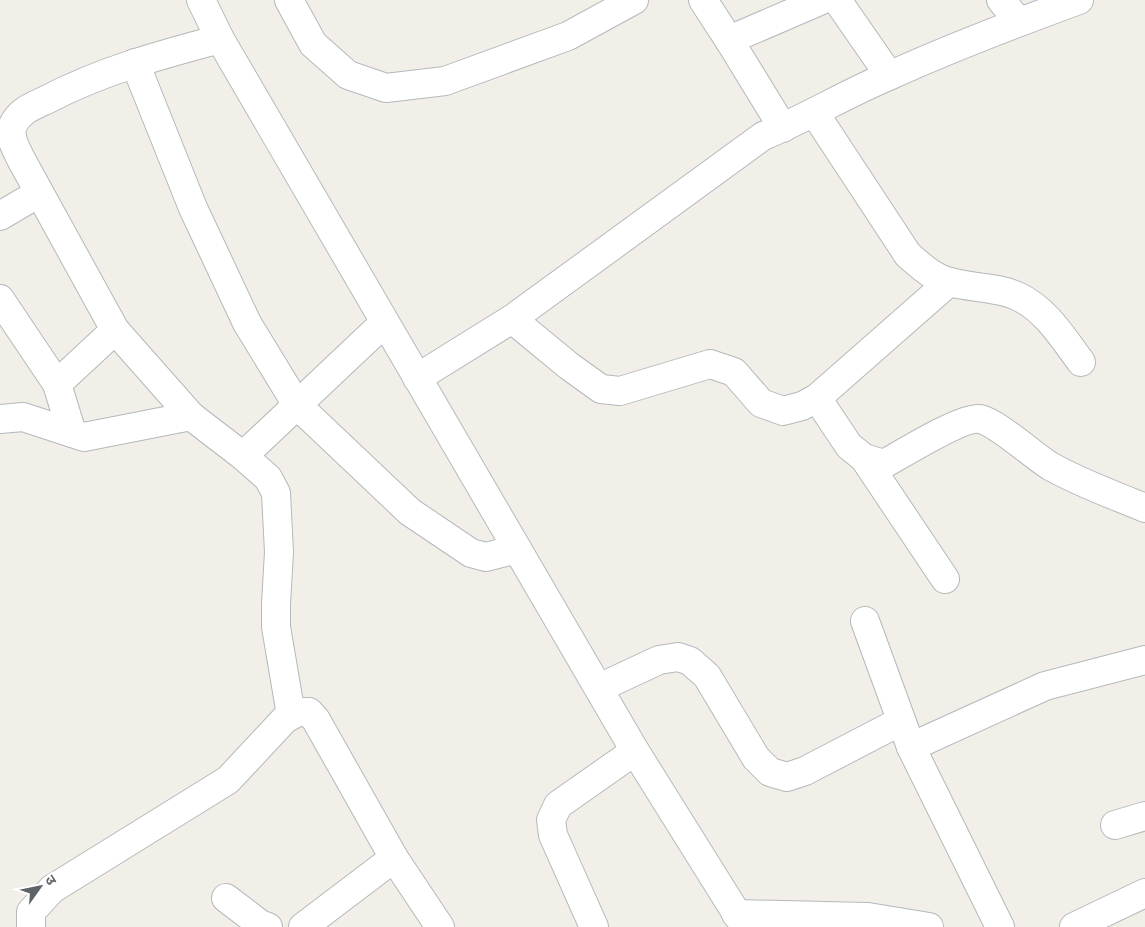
<svg xmlns="http://www.w3.org/2000/svg" width="1145" height="927" font-family="Karla,'Noto Sans Devanagari',sans-serif">
	<rect width="100%" height="100%" fill="#f1efe8"/>
	<g fill="none" stroke-linecap="round" stroke-linejoin="round">
		<defs>
			<g id="street">
				<path d="M289 0 313 44 348 75 386 88 445 81 568 36 634 0"/>
				<path d="M703 0 729 40 783 128"/>
				<path d="M837 0 889 75"/>
				<path d="M1001 0 1019 22"/>
				<path d="M729 40 822 0"/>
				<path d="M135 63 193 208 247 323 297 405 410 512 471 553 486 557 517 549"/>
				<path d="M814 112 908 255C921 266 933 278 950 282 971 288 998 287 1017 296 1046 309 1063 338 1081 362"/>
				<path d="M0 216 39 193"/>
				<path d="M949 282 817 398 802 406 783 411 761 403 734 372 710 364 620 391 601 389 569 366 512 319 763 136C807 118 847 93 891 75 953 47 1016 23 1079 0"/>
				<path d="M0 299 57 384 72 433"/>
				<path d="M417 378 512 319"/>
				<path d="M57 384 115 330"/>
				<path d="M817 398 849 446 864 458 884 464C902 454 963 416 980 419 996 422 1034 456 1050 466 1080 483 1114 495 1145 508"/>
				<path d="M191 416 115 330 22 161C17 151 8 137 13 125 19 111 33 106 46 100 101 71 160 55 220 39"/>
				<path d="M0 419 23 417 84 437 191 416 243 456 384 323"/>
				<path d="M243 456 268 478 276 493 279 552 276 604V627L291 715"/>
				<path d="M864 458 945 579"/>
				<path d="M865 621 911 747 1000 927"/>
				<path d="M599 688 659 660 678 657 690 661 707 676 756 758 770 772 787 777 805 771 901 721"/>
				<path d="M911 747 1045 686 1145 660"/>
				<path d="M1115 825 1145 816"/>
				<path d="M226 898 260 924 268 927"/>
				<path d="M736 914 868 917 929 927"/>
				<path d="M31 927V912L52 889 228 780 285 719 298 712H309L316 720 394 858 440 927"/>
				<path d="M303 927 394 858"/>
				<path d="M594 927 553 835 551 820 558 805 635 751"/>
				<path d="M1074 927 1145 893"/>
			</g>
			<path id="secondary" d="M201 0 220 39 635 751 745 927"/>
		</defs>
		<use href="#street" stroke="#b5b8bc" stroke-width="30"/>
		<use href="#secondary" stroke="#b6babf" stroke-width="30"/>
		<use href="#street" stroke="#fff" stroke-width="28"/>
		<use href="#secondary" stroke="#fff" stroke-width="28"/>
	</g>
	<g transform="translate(40 887) rotate(57)" stroke="#ffffff" stroke-width="4" paint-order="stroke">
	<path d="M0-4L9 19L0 12L-9 19Z" fill="#5f6368"/>
	<text y="-8" font-size="14" font-weight="bold" text-anchor="middle" fill="#5f6368">उ</text>
	</g>
</svg>
